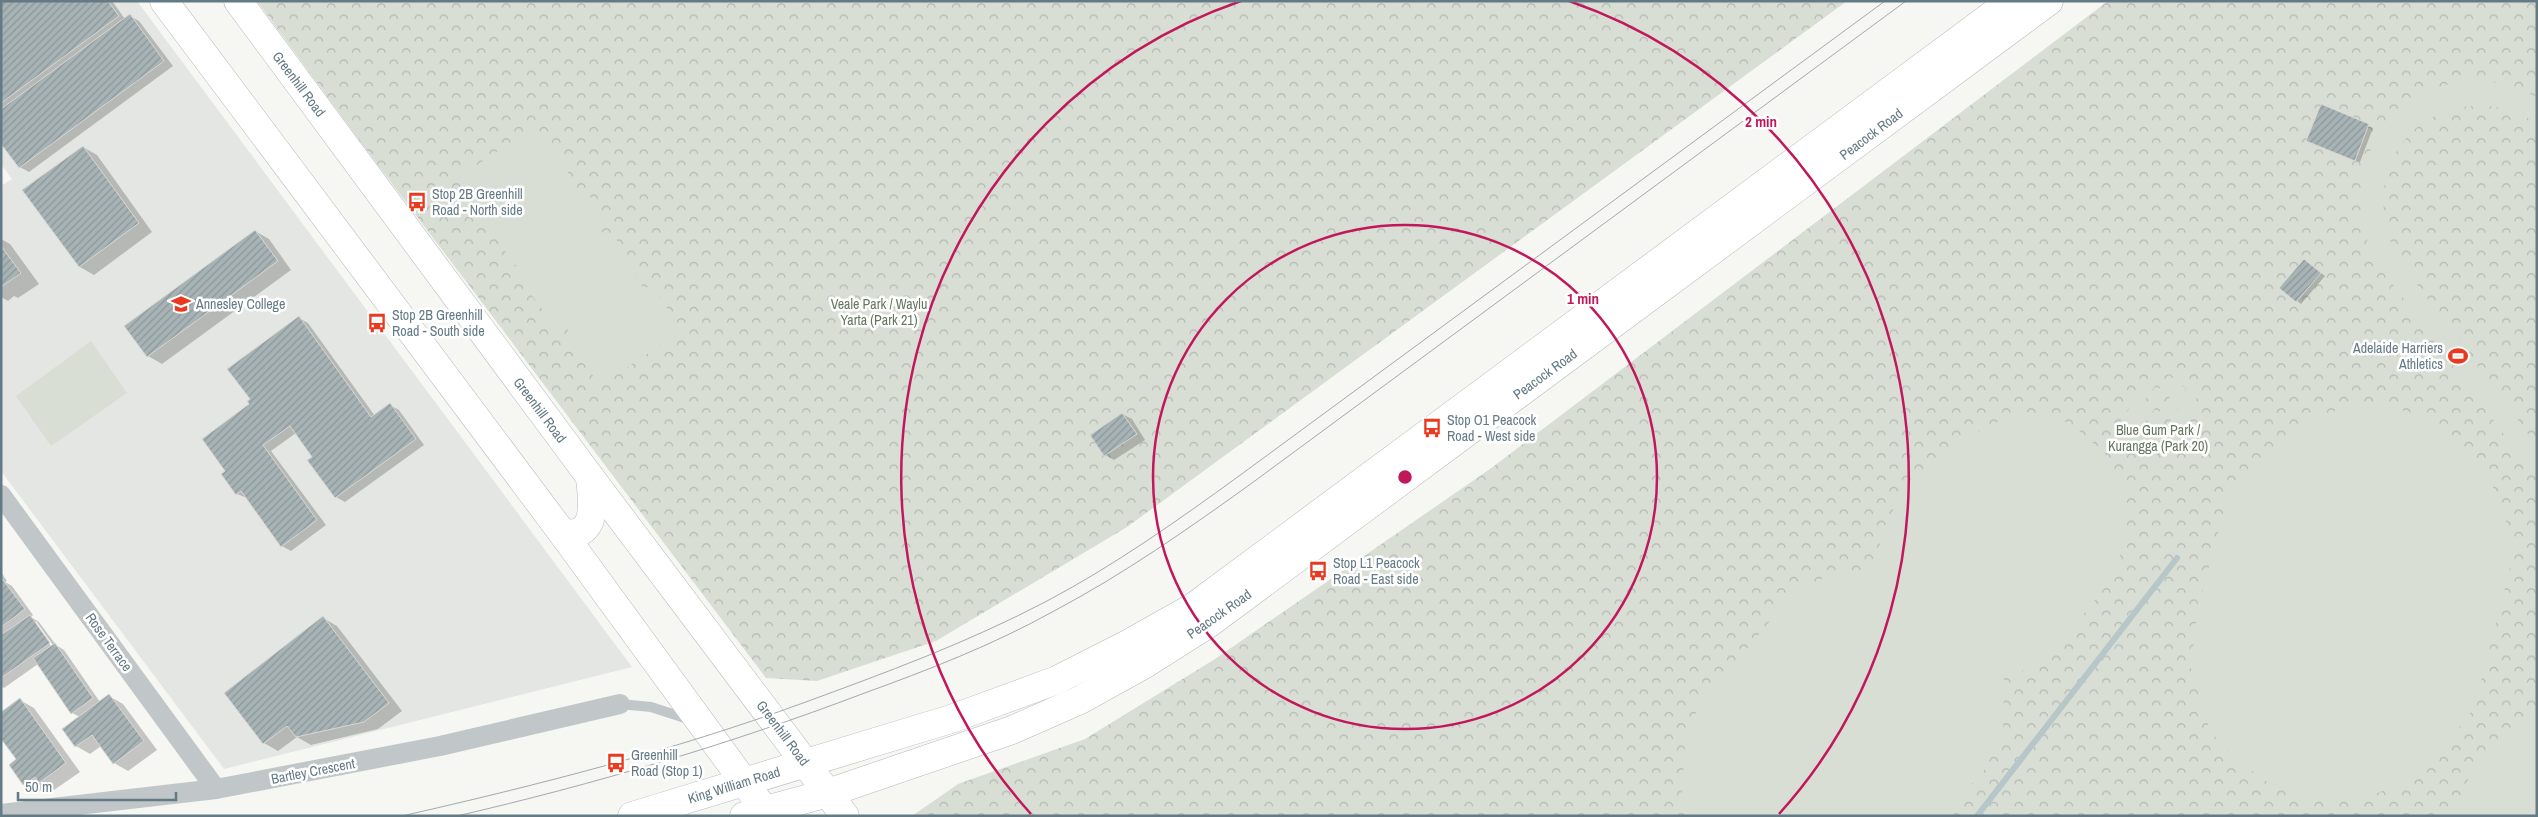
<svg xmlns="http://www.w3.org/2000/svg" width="2538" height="817" font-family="'Archivo Narrow',sans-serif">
	<defs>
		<pattern id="park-crowns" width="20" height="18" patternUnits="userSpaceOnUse" patternTransform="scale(1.25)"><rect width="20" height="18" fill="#d8ded4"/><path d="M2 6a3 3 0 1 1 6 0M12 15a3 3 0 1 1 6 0" fill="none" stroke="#b3b9b2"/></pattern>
		<pattern id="building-hatch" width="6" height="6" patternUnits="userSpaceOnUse" patternTransform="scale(1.25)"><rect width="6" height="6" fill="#a8b3b6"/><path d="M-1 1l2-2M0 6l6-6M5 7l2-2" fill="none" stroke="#8c979a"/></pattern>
	</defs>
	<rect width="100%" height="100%" fill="#f6f6f3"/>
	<path fill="#e4e6e4" d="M1 1H137L632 667 224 769 1 471V186L12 179 1 164Z"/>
	<g fill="url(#park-crowns)">
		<path d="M257 1H1847L1127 527 936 641 817 681 766 678 362 144Z"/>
		<path d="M2108 1H2537V816H912L958 784 1085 739 1215 659 1490 469Z"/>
	</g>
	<g fill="#d8ded4">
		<path d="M2476 80C2498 82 2517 86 2537 97V124C2519 110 2495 104 2472 106 2391 113 2361 198 2401 263L2537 446V479L2380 267C2376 258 2369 249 2367 240 2348 182 2372 114 2431 90 2445 84 2460 82 2476 80Z"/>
		<path d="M529 130 537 142 543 138 570 175 564 180 572 192 582 186 609 223 599 230 601 233 604 232 608 238 613 235 640 272 635 276 644 289 651 285 677 322 670 327 675 335 604 383 600 377 596 380 569 343 574 339 565 326 558 331 531 294 539 288 535 283 533 284 529 280 527 281 500 244 502 242 494 230 488 234 462 196 468 192 458 178Z"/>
		<path d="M91 341 127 393 51 446 16 396Z"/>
		<path d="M2158 368 2164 373 2118 438 2112 433Z"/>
		<path d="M2169 375 2175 380 2129 445 2122 440Z"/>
		<path d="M2179 384 2186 388 2140 454 2133 449Z"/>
		<path d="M2190 393 2197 398 2150 463 2144 458Z"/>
		<path d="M2385 405 2428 418 2468 449 2502 501 2513 556 2474 708 2448 742 2415 776 2371 796 2334 799 2298 795 2264 780 2236 759 2210 731 2191 669 2197 612 2228 495 2262 456 2297 428 2340 409Z"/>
		<path d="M2022 411 2070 423 2104 452 2125 492 2126 533 2115 575 2045 662 2013 674 2004 675 2003 731 1985 769 1943 816H1690L1682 796 1685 744 1697 709 1785 603 1803 589 1833 573 1874 569 1873 562 1897 500 1982 429Z"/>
		<path d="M2537 713V816H2451L2468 780 2490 748Z"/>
	</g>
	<g fill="#0003" fill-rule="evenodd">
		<path d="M1 1H112L125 19 130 16 139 21 173 66 29 172 20 167 1 142Z"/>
		<path d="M2321 106 2373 128 2360 162 2312 143Z"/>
		<path d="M83 147 97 155 152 232 94 275 80 267 24 190Z"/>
		<path d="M255 231 269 239 291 270 162 364 148 356Z"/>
		<path d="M1 239 10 244 39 284 18 298 14 296 8 301 1 297Z"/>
		<path d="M2305 260 2325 276 2301 304 2281 288Z"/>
		<path d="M299 318 308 323 375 416 390 405 399 410 424 445 345 502 336 497 314 457 296 433 271 451 326 525 291 551 282 546 247 498 237 494 227 471 251 400Z"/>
		<path d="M1122 414 1132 419 1145 440 1114 460 1105 455Z"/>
		<path d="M1 572 7 581 5 582 12 586 33 615 31 617 39 622 56 645 64 650 100 702 109 696 123 704 157 750 128 771 114 763 101 746 90 754 76 746 64 729 80 717 72 713 38 664 4 688 1 686ZM36 621 55 648 53 649 35 623Z"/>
		<path d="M323 618 337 626 402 711 378 729 311 745 297 737 278 751 264 743Z"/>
		<path d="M20 700 34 708 80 772 54 790 47 786 38 792 24 784 11 765 18 760Z"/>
	</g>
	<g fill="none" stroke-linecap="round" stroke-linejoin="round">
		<path stroke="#b7c7c9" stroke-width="6" d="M1977 816 2177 558"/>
	</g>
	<g fill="url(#building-hatch)" stroke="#d8d8d5">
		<path d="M1 1H108L119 16 1 103Z"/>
		<path d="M130 14 164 61 19 168 1 144V109Z"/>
		<path d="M2321 104 2369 124 2355 161 2306 141Z"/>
		<path d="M83 146 139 223 79 267 22 190Z"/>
		<path d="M255 230 278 261 147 357 124 326Z"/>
		<path d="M1 246 21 273 1 287Z"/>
		<path d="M2304 259 2321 273 2296 302 2279 288Z"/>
		<path d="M299 316 371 417 390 403 416 439 335 498 307 460 312 457 290 426 263 445 317 520 281 547 241 491 236 495 221 474 225 471 202 439 249 404 247 401 250 399 227 369Z"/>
		<path d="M1122 413 1137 434 1104 456 1090 435Z"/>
		<path d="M3 580 25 609 1 627V581Z"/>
		<path d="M30 615 50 643 1 678V635Z"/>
		<path d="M323 616 389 703 364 722 296 737 287 726 263 744 224 693Z"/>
		<path d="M55 643 93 698 71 714 33 658Z"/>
		<path d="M109 694 144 741 113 764 92 735 75 747 62 729Z"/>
		<path d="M20 698 66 763 39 783 35 777 23 785 9 765 16 759 1 739V712Z"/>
	</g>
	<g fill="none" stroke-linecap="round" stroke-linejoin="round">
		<defs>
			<g id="secondary">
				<path d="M632 816 951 719 1057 680 1128 644 1192 608 2011 1"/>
				<path d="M744 816 828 793 1012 730 1080 700 1145 664 1208 624 2049 1"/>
			</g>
			<g id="highway">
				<path d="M164 1 563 534 769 816"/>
				<path d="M238 1 590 477 845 816"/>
				<path d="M563 534C568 533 575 534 579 532 598 524 591 492 590 477"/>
			</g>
		</defs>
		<use href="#secondary" stroke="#b4bbbe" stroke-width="29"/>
		<use href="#highway" stroke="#b4b9bc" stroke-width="29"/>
		<path stroke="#c1c7c9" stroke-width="10" d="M620 704 651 707 691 720"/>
		<g stroke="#c1c7c9" stroke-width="20">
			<path d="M1 495 216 789"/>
			<path d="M1 814 216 789 440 746 620 704"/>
		</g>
		<use href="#secondary" stroke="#fff" stroke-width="28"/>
		<use href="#highway" stroke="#fff" stroke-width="28"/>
		<g stroke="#a2aaaf" stroke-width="1">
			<path d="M402 816C538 785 672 751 803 703 885 673 969 642 1047 601 1115 565 1177 521 1239 476L1885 1"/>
			<path d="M457 816C595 784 730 744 862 694 928 670 993 645 1054 611 1124 574 1188 529 1252 483L1906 1"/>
		</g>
	</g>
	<g fill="none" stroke="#c2185b" stroke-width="2.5">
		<circle cx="1405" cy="477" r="252"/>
		<path d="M1031 814A503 503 0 0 1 1241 1M1569 1A503 503 0 0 1 1779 814"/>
	</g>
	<defs>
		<symbol id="bus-bare" viewBox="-9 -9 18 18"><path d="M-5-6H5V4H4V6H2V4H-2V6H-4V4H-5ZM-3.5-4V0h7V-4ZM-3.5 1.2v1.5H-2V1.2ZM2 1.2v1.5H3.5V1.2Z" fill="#ea391f" stroke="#fff" stroke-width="2.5" paint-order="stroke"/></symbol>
		<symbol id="school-bare" viewBox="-9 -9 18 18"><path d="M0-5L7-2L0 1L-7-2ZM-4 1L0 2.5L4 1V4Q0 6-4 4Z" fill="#ea391f" stroke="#fff" stroke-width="2.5" paint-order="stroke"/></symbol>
		<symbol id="stadium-bare" viewBox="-9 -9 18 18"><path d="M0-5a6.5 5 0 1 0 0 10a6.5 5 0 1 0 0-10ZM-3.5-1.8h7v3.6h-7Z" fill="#ea391f" stroke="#fff" stroke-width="2.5" paint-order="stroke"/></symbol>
	</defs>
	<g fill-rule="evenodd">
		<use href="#bus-bare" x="403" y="188" width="28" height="28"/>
		<use href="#school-bare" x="167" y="290" width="28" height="28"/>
		<use href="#bus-bare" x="363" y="309" width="28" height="28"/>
		<use href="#stadium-bare" x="2444" y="342" width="28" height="28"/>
		<use href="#bus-bare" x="1418" y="414" width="28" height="28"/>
		<use href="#bus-bare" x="1304" y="557" width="28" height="28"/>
		<use href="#bus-bare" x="602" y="749" width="28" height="28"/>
	</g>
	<g text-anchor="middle" stroke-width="5" stroke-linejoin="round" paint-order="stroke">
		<g font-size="14" fill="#647a85" stroke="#fff">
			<text transform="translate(299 84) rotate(53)" y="5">Greenhill Road</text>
			<text transform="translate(1871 134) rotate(-37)" y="5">Peacock Road</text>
			<text transform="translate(1545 374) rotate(-36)" y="5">Peacock Road</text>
			<text transform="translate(540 410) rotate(53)" y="5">Greenhill Road</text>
			<text transform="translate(1219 614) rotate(-35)" y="5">Peacock Road</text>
			<text transform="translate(109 642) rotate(54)" y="5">Rose Terrace</text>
			<text transform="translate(783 733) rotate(53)" y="5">Greenhill Road</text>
			<text transform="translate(313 771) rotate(-11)" y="5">Bartley Crescent</text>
			<text transform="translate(734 785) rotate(-17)" y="5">King William Road</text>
		</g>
		<g font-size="14" fill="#647a85" stroke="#fff" text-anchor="start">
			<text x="432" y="199">Stop 2B Greenhill<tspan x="432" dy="16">Road - North side</tspan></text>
			<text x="196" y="309">Annesley College</text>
			<text x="392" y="320">Stop 2B Greenhill<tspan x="392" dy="16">Road - South side</tspan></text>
			<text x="2443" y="353" text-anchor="end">Adelaide Harriers<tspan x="2443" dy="16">Athletics</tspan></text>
			<text x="1447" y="425">Stop O1 Peacock<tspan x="1447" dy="16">Road - West side</tspan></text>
			<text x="1333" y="568">Stop L1 Peacock<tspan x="1333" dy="16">Road - East side</tspan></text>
			<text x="631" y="760">Greenhill<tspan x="631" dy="16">Road (Stop 1)</tspan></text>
		</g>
		<g font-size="14" fill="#66775f" stroke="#fff">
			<text x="879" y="309">Veale Park / Waylu<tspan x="879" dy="16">Yarta (Park 21)</tspan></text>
			<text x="2158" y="435">Blue Gum Park /<tspan x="2158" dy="16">Kurangga (Park 20)</tspan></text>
		</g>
	</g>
	<circle cx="1405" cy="477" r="8" fill="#c2185b" stroke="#fff" stroke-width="2.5"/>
	<g font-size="15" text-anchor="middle" font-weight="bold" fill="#c2185b" stroke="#fff" stroke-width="5" stroke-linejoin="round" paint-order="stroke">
		<text x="1761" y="127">2 min</text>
		<text x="1583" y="304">1 min</text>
	</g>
	<rect width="2538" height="817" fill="none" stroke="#647a85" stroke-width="5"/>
	<path d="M18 792v8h158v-8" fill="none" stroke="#647a85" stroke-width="2.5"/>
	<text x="25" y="792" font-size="15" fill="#647a85" stroke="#ffffff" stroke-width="4" paint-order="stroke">50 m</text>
</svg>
